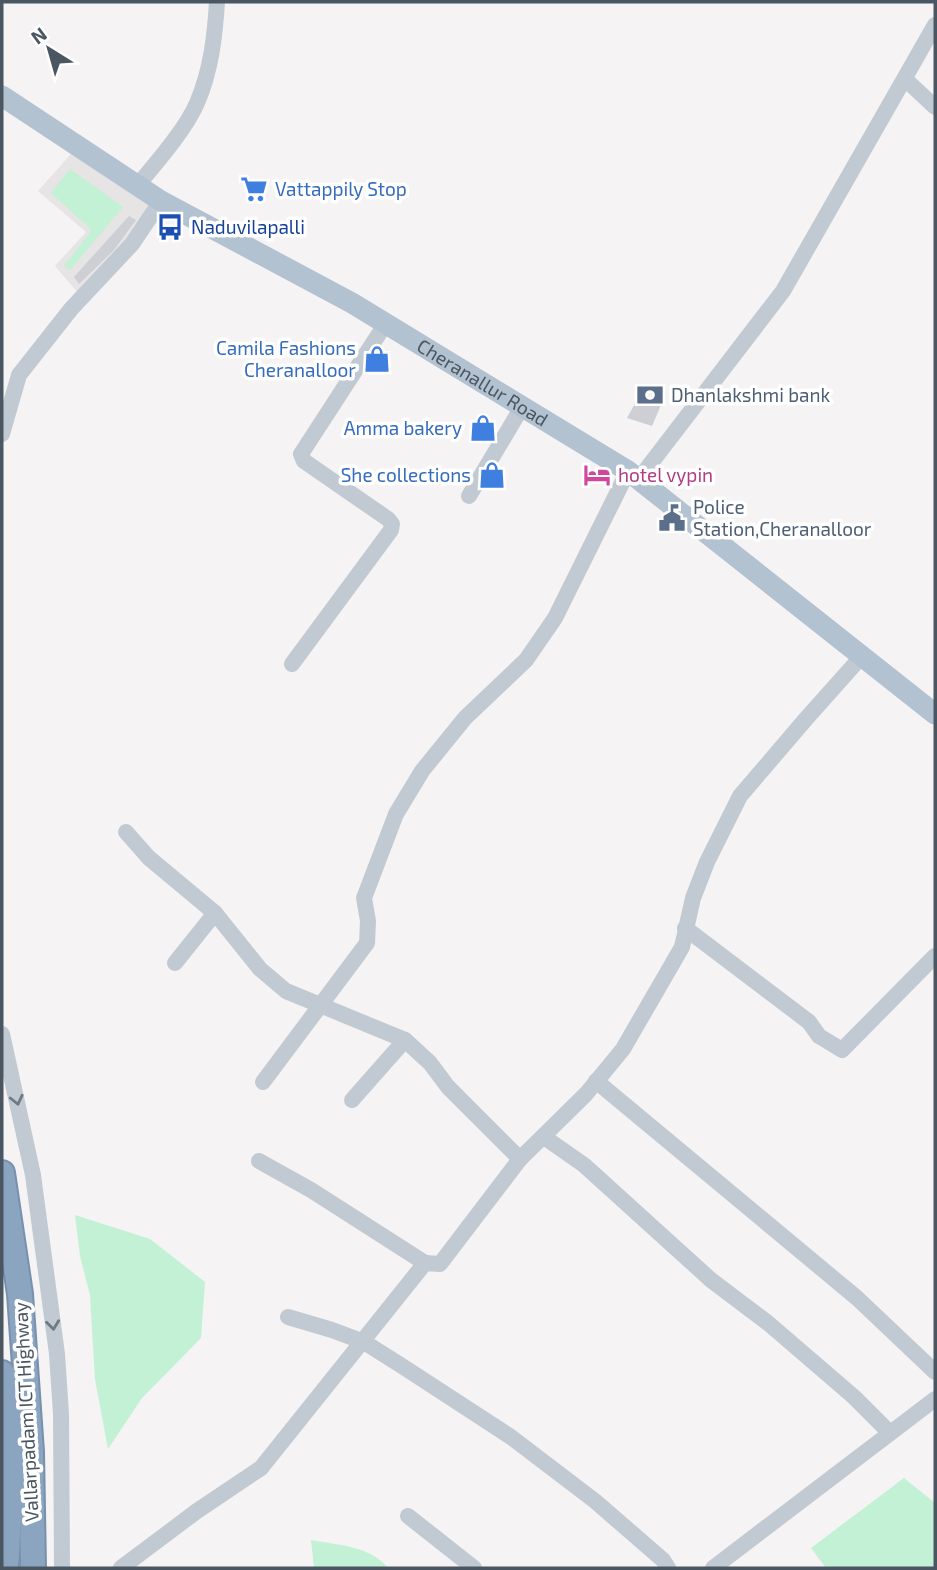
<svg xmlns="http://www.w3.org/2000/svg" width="937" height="1570" font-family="'Exo 2',sans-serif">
	<rect width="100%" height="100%" fill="#f5f3f3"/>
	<path fill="#e6e4e5" d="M71 154 151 203 126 243 78 293 55 266 86 232 38 191Z"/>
	<g fill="#c3f1d5">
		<path d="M70 169 123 207 70 270 64 266 92 230 51 193Z"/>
		<path d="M75 1215 150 1239 205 1282 201 1338 142 1398 108 1449 95 1379 90 1295 80 1256Z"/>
		<path d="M904 1478 935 1503V1568H826L811 1548Z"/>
		<path d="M311 1540C337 1545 371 1546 388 1568H314Z"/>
	</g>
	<g fill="#cdcfd5">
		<path d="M129 216 136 220 114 250 79 284 74 277Z"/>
		<path d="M638 398H649L661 405 652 426 627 418Z"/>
	</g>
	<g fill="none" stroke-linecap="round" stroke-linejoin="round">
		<defs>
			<g id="highway">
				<path d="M2 1173 20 1294 31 1452 33 1568"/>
				<path d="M2 1373C9 1438 11 1503 6 1568"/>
			</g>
		</defs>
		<use href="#highway" stroke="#7690ad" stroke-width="28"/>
		<g stroke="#c1cad2" stroke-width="16">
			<path d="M905 79 935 107"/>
			<path d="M137 186C156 163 186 129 197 103 211 71 215 35 217 2"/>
			<path d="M2 434 19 375 71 309 132 244 161 201"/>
			<path d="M638 480 783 291 935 25"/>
			<path d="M469 496 522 407"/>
			<path d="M292 664 391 530 392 524 388 519 304 461 301 454 386 323"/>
			<path d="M126 832 149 858 215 913 260 969 286 991 405 1040 430 1063 448 1087 520 1159"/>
			<path d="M685 928 809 1022 819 1036 842 1050 935 956"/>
			<path d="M175 963 215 913"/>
			<path d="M2 1034 33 1175 57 1354 61 1414 62 1568"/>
			<path d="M596 1081 857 1298 935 1372"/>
			<path d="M263 1082 367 943 368 921 364 898 396 814 422 771 465 718 526 660 555 618 628 471"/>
			<path d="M352 1100 405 1040"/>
			<path d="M544 1137 584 1165 711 1280 768 1323 854 1397 890 1433"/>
			<path d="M259 1161 311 1190 425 1263"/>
			<path d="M288 1317 332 1330 364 1342 402 1366 511 1437 595 1501 663 1560 668 1568"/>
			<path d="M408 1516 474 1568"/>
			<path d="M121 1568 197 1511 261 1468 425 1263 440 1264 520 1159 586 1094 623 1049 682 947 693 898 707 862 740 796 805 720 862 656"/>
			<path d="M713 1568 935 1399"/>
		</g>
		<path stroke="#b3c2d1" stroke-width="21" id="s1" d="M2 96 161 201 352 303 628 471 935 714"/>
		<use href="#highway" stroke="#8ba5c1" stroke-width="24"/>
	</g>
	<defs><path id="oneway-chevron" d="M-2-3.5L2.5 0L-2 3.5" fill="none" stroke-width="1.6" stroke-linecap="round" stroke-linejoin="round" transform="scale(1.75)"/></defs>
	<g stroke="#6e7983">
		<use href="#oneway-chevron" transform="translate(17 1100) rotate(77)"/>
		<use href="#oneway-chevron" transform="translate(53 1325) rotate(83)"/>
	</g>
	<defs>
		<symbol id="supermarket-bare" viewBox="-9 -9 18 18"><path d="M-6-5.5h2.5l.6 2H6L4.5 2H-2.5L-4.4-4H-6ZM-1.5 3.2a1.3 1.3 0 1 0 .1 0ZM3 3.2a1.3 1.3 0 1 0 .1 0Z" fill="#3f7fe0" stroke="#fff" stroke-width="2.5" paint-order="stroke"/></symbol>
		<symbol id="bus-bare" viewBox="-9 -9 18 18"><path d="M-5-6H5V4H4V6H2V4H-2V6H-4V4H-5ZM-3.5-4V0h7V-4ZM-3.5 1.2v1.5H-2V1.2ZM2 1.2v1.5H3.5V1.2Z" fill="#1a4fb4" stroke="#fff" stroke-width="2.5" paint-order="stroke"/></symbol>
		<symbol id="shop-bare" viewBox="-9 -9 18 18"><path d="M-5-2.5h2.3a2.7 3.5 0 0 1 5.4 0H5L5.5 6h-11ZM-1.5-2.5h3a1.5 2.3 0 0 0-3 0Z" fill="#3f7fe0" stroke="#fff" stroke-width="2.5" paint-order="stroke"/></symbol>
		<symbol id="bank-bare" viewBox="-9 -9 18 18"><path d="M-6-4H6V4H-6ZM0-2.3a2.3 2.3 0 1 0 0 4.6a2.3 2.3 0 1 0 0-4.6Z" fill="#5c6f8a" stroke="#fff" stroke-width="2.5" paint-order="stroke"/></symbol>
		<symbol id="hotel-bare" viewBox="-9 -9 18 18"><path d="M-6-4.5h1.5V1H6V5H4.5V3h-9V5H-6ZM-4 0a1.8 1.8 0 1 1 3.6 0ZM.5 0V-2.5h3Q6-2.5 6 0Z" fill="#d1479c" stroke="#fff" stroke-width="2.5" paint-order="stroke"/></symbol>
		<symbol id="civic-bare" viewBox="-9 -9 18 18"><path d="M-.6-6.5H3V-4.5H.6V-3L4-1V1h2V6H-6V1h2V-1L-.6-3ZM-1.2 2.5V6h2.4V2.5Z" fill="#5c6f8a" stroke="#fff" stroke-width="2.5" paint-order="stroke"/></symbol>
	</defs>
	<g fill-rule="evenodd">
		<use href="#supermarket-bare" x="235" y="170" width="38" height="38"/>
		<use href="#bus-bare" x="151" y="208" width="38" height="38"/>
		<use href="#shop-bare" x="358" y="340" width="38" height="38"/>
		<use href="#bank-bare" x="631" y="376" width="38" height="38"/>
		<use href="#shop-bare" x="464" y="409" width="38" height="38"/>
		<use href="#shop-bare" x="473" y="456" width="38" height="38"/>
		<use href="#hotel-bare" x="578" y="456" width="38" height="38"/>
		<use href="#civic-bare" x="653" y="499" width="38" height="38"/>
	</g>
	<g text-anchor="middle" stroke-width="7" stroke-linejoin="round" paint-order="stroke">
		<g font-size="19" fill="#366cbe" stroke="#fff" text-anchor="end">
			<text x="275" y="196" text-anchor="start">Vattappily Stop</text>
			<text x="356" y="355">Camila Fashions<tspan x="356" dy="22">Cheranalloor</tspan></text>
			<text x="462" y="435">Amma bakery</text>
			<text x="471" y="482">She collections</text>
		</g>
		<g font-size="19" fill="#164399" stroke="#fff" text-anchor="start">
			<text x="191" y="234">Naduvilapalli</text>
		</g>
		<g font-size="19" fill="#4a5661" stroke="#fff">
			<text dy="7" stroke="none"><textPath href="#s1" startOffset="560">Cheranallur Road</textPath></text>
			<text transform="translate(26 1412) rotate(-93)" y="7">Vallarpadam ICT Highway</text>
		</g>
		<g font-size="19" fill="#4e5e75" stroke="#fff" text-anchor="start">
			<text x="671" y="402">Dhanlakshmi bank</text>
			<text x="693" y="514">Police<tspan x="693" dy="22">Station,Cheranalloor</tspan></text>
		</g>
		<g font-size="19" fill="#b23c85" stroke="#fff" text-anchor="start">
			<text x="618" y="482">hotel vypin</text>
		</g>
	</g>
	<rect width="937" height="1570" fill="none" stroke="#4a5661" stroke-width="7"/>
	<g transform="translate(49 49) rotate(323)" stroke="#ffffff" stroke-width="5" paint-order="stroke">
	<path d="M0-5L12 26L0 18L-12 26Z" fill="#4a5661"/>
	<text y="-10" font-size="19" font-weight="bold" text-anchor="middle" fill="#4a5661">N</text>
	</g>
</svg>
